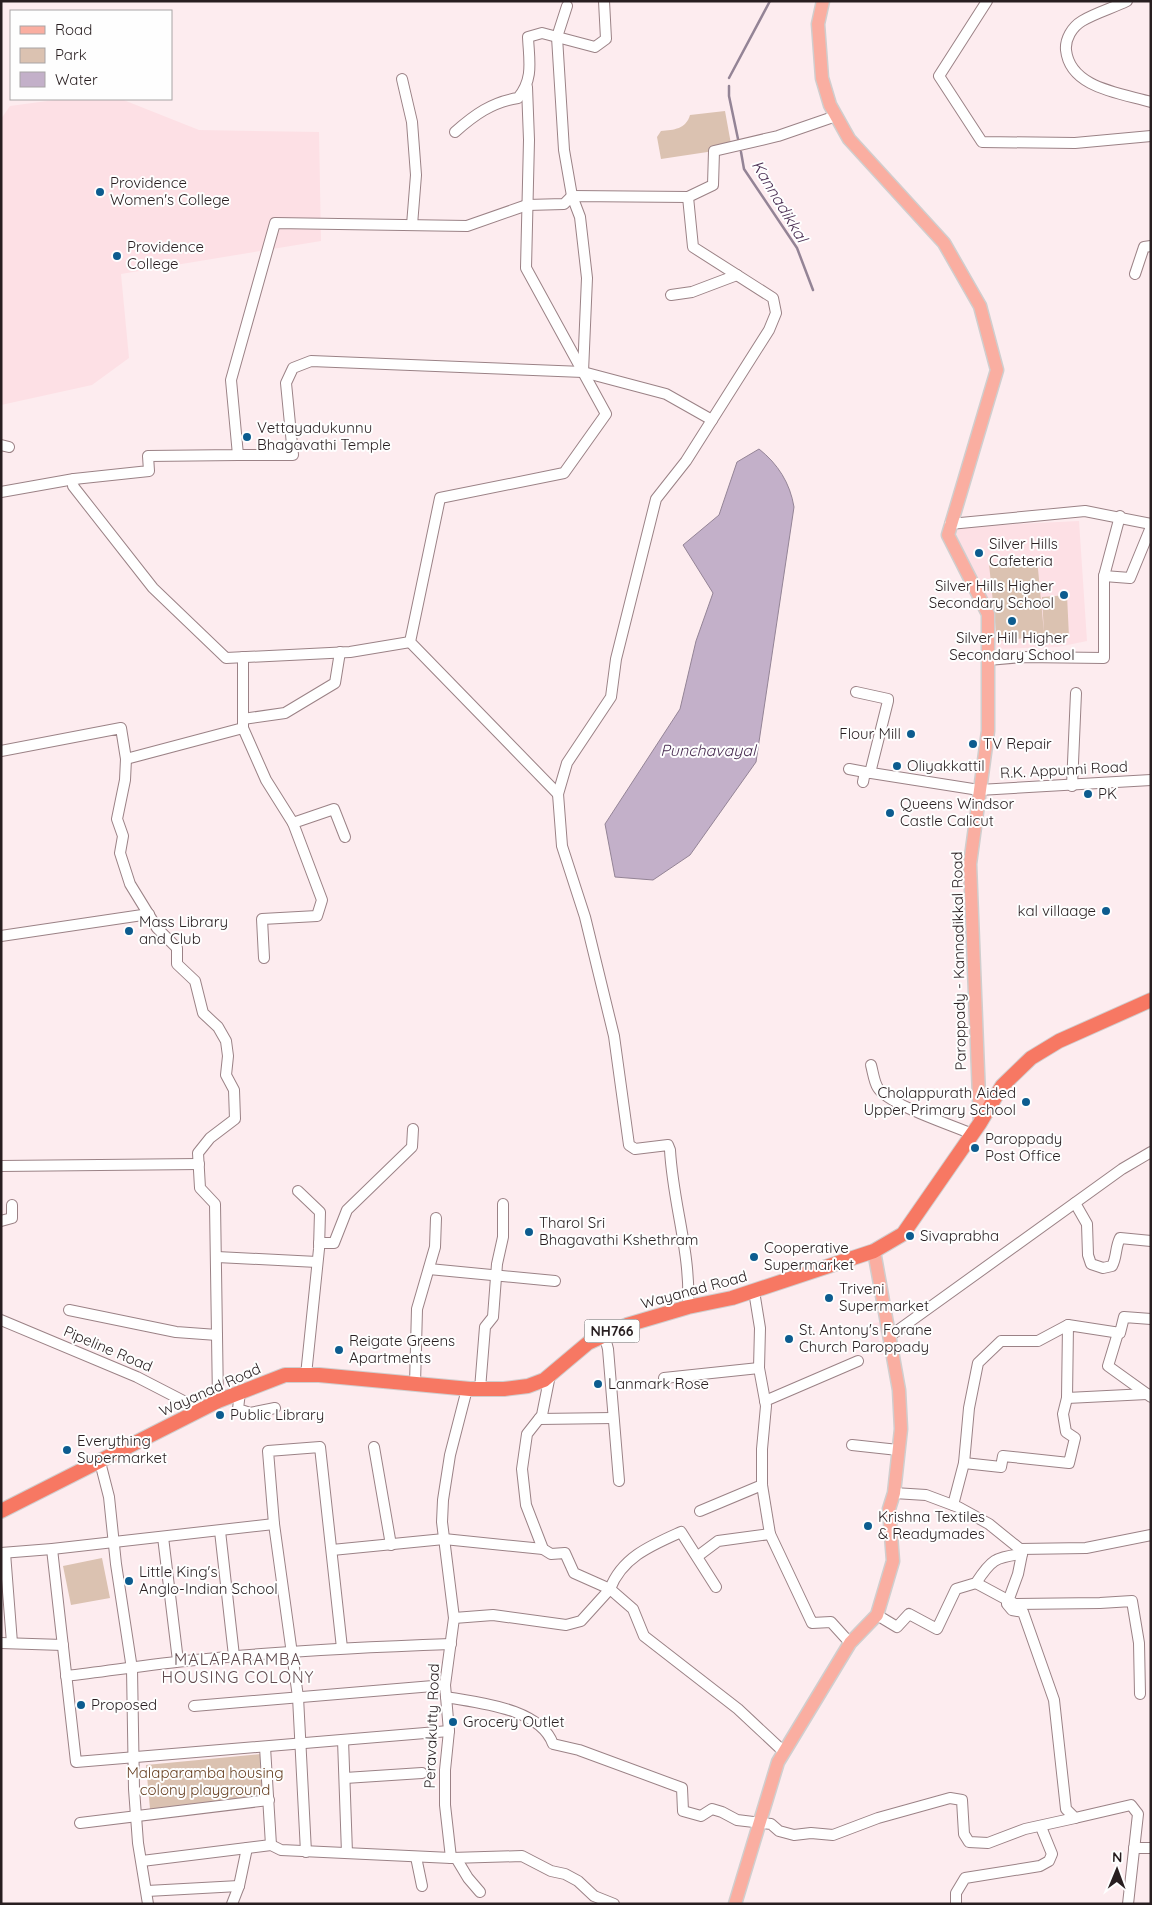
<svg xmlns="http://www.w3.org/2000/svg" width="1152" height="1905" font-family="Quicksand,sans-serif">
	<rect width="100%" height="100%" fill="#fdecef"/>
	<g fill="#fde0e5">
		<path d="M62 99H121L199 130 319 132 321 241 121 274 129 358 92 385 1 405V119L10 106Z"/>
		<path d="M1079 521 1087 641 1058 647 996 649 988 605 953 527Z"/>
		<path d="M885 1321 887 1332 878 1333 879 1341 886 1343 883 1355 869 1351 871 1344 869 1324Z"/>
	</g>
	<g fill="#dbc2b1">
		<path d="M725 111 731 144 714 151 661 159 657 137 661 131C674 130 686 129 690 115Z"/>
		<path d="M1037 558 1044 633 1042 597 1067 595 1069 637 1045 638 1044 636 997 641 989 564Z"/>
		<path d="M102 1558 110 1598 71 1605 63 1566Z"/>
		<path d="M261 1754 265 1798 150 1809 146 1765Z"/>
	</g>
	<path fill="#c3b0c9" stroke="#948496" d="M759 449C778 464 790 483 794 507L756 762 690 855 653 880 615 877 605 824 680 709 696 641 713 593 683 545 719 515 737 462Z"/>
	<g fill="none" stroke-linecap="round" stroke-linejoin="round">
		<g stroke="#948496" stroke-width="2.5">
			<path d="M729 78 770 1"/>
			<path d="M729 86V96L738 139"/>
			<path d="M741 152 744 169 797 248 813 290"/>
		</g>
		<defs>
			<g id="minor">
				<path d="M987 1 939 76 982 142 1075 143 1151 136"/>
				<path d="M1127 1C1113 8 1095 13 1082 21 1072 27 1065 39 1066 50 1070 88 1120 93 1151 102"/>
				<path d="M402 79 412 122 416 175 412 225"/>
				<path d="M527 87 529 140 526 268 606 414 564 473 440 498 410 642 558 794"/>
				<path d="M455 132C474 115 492 102 518 98 534 79 529 60 528 37L542 33 595 47 606 39 604 1"/>
				<path d="M1135 274 1144 247 1151 246"/>
				<path d="M671 295 692 292 737 275"/>
				<path d="M583 372 666 394 712 420"/>
				<path d="M1 445 9 447"/>
				<path d="M238 455H293L286 383 293 368 311 361 583 372 587 278 580 217 572 196 564 150 557 37 567 6"/>
				<path d="M1 492 74 479"/>
				<path d="M950 524 1085 511 1151 524"/>
				<path d="M1104 576 1130 578 1151 527"/>
				<path d="M410 642 350 652 226 658 153 588 73 486 74 479 149 471 148 456 238 455 231 380 275 223 467 226 527 205 564 204 572 196 688 197"/>
				<path d="M243 657V728L266 780 293 823"/>
				<path d="M988 660 1022 657 1104 658V576L1120 516"/>
				<path d="M856 692 888 699V701L870 773"/>
				<path d="M243 719 285 713 335 683 340 652"/>
				<path d="M1 751 121 728 126 759 125 780 117 819 123 836 120 853 130 884 157 928 177 948V964L195 981 203 1013 218 1027 226 1041 228 1056 226 1075 234 1090 235 1119 210 1138 198 1153 200 1188 215 1204 218 1401"/>
				<path d="M126 759 243 728"/>
				<path d="M849 769 865 772"/>
				<path d="M863 782 865 772 979 790 1151 780"/>
				<path d="M1072 786 1076 693"/>
				<path d="M1 936 149 914"/>
				<path d="M264 958 262 919 317 916 322 900 293 823 334 809 345 837"/>
				<path d="M871 1065C873 1072 874 1082 878 1088 889 1105 952 1125 972 1134"/>
				<path d="M1 1166 199 1164"/>
				<path d="M298 1191 320 1212 319 1249 306 1375"/>
				<path d="M1075 1203 1087 1224 1088 1255 1091 1264 1103 1268 1112 1266C1117 1257 1115 1248 1120 1238L1151 1241"/>
				<path d="M1 1221 12 1218V1205"/>
				<path d="M319 1243H334L347 1210 412 1147 413 1129"/>
				<path d="M217 1257 317 1262"/>
				<path d="M429 1269 555 1281"/>
				<path d="M688 1307C691 1252 673 1205 670 1150L668 1145 635 1149 629 1145 614 1036 585 917 562 846 558 794 567 763 611 697 616 659 656 499 686 461 769 330 776 313 773 298 693 247 688 197 713 185 714 151 778 136 836 116"/>
				<path d="M69 1310 176 1332 217 1335"/>
				<path d="M1 1320 137 1377 201 1410"/>
				<path d="M1118 1333 1108 1366 1151 1397"/>
				<path d="M604 1334 608 1349 619 1481"/>
				<path d="M890 1336 1122 1169 1151 1152"/>
				<path d="M664 1378 759 1368"/>
				<path d="M415 1384 417 1309 435 1247 436 1218"/>
				<path d="M480 1389 485 1327 493 1317 497 1264 503 1237V1204"/>
				<path d="M240 1392 238 1409 250 1413 275 1408"/>
				<path d="M1067 1398 1147 1394"/>
				<path d="M765 1401 858 1361"/>
				<path d="M539 1419 613 1418"/>
				<path d="M852 1445 898 1450"/>
				<path d="M374 1447 391 1545"/>
				<path d="M100 1462 109 1497 116 1564 132 1669 134 1789 138 1843 148 1904"/>
				<path d="M964 1463 1001 1467 1003 1456 1069 1463 1075 1438 1066 1432 1063 1414 1067 1398 1068 1325 1120 1333 1124 1317 1151 1319"/>
				<path d="M762 1485 770 1534"/>
				<path d="M894 1493 926 1495 958 1507 989 1524 1020 1549 1086 1548 1151 1535"/>
				<path d="M953 1505 964 1463 969 1408 978 1363 1001 1341H1038L1068 1325"/>
				<path d="M700 1511 762 1485V1449L766 1406 759 1368 760 1328 754 1291"/>
				<path d="M220 1531 234 1656"/>
				<path d="M163 1537 178 1661"/>
				<path d="M52 1549 76 1762 449 1731"/>
				<path d="M332 1550 444 1539 543 1549"/>
				<path d="M1 1553 52 1549 274 1524"/>
				<path d="M5 1553 12 1643"/>
				<path d="M1022 1554 1018 1574 1007 1604 1012 1610 1023 1612 1054 1700 1066 1809 1075 1818 1131 1805 1138 1814 1128 1904"/>
				<path d="M698 1556 718 1541 770 1534 812 1623 831 1622 850 1643"/>
				<path d="M976 1583 1015 1604 1100 1603 1132 1601 1139 1643 1140 1694"/>
				<path d="M716 1587 681 1532C652 1545 622 1557 610 1589L633 1609 644 1636 738 1709 784 1752"/>
				<path d="M877 1615 897 1627 909 1614 937 1629 956 1589 976 1583C991 1560 995 1557 1022 1554L1020 1549"/>
				<path d="M454 1618 493 1615 566 1625 581 1621 610 1589 574 1573 565 1553 551 1554 543 1549 526 1505 522 1469 527 1434 542 1415 550 1375"/>
				<path d="M1 1643 63 1645"/>
				<path d="M66 1676C109 1671 152 1664 195 1660 280 1651 365 1647 451 1644"/>
				<path d="M446 1697C479 1703 540 1708 553 1744L579 1750 682 1788 683 1811 701 1816 712 1809 722 1812 737 1820 771 1824 779 1831 794 1835 811 1833 833 1835 878 1818 950 1798 962 1800 964 1834 969 1842 988 1843 1025 1829 1075 1818"/>
				<path d="M194 1706 445 1685"/>
				<path d="M343 1740 347 1853"/>
				<path d="M265 1747 271 1845"/>
				<path d="M345 1778 422 1773"/>
				<path d="M80 1823 269 1800"/>
				<path d="M1134 1848H1151"/>
				<path d="M306 1852 298 1697 274 1524 268 1451 320 1447 342 1648"/>
				<path d="M416 1857 422 1886"/>
				<path d="M451 1858 445 1805V1770L449 1731 445 1685 454 1618 442 1522 443 1500 450 1455 467 1389"/>
				<path d="M456 1858 468 1878 480 1892"/>
				<path d="M142 1861 271 1845 281 1850 451 1858 522 1856 551 1871 565 1874 578 1881 594 1896 614 1904"/>
				<path d="M147 1891 239 1886"/>
				<path d="M232 1904 239 1886 247 1848"/>
				<path d="M956 1904V1893L965 1878 1040 1866 1049 1861 1052 1854 1041 1827"/>
			</g>
			<g id="major">
				<path d="M823 1 818 24 822 78 830 105 849 139 944 243 980 306 997 370 948 535 988 614V731L970 864 980 1123"/>
				<path d="M735 1904 778 1762 850 1643 877 1615 893 1561 889 1509 894 1493 901 1429 899 1390 874 1251"/>
			</g>
			<path id="highway" d="M1 1511 218 1401 285 1375H319L470 1389H504L528 1386 544 1380 588 1343 627 1325 688 1307 732 1298 874 1251 903 1234 980 1123 1002 1086 1031 1058 1059 1041 1151 1000"/>
		</defs>
		<use href="#minor" stroke="#9b8286" stroke-width="12"/>
		<use href="#major" stroke="#d0cece" stroke-width="15"/>
		<use href="#highway" stroke="#d0cece" stroke-width="16"/>
		<use href="#minor" stroke="#fff" stroke-width="10"/>
		<use href="#major" stroke="#faaea1" stroke-width="12"/>
		<use href="#highway" stroke="#f77863" stroke-width="14"/>
	</g>
	<g fill="#0c5c8f" stroke="#fefefe" stroke-width="2">
		<circle cx="100" cy="192" r="5"/>
		<circle cx="117" cy="256" r="5"/>
		<circle cx="247" cy="437" r="5"/>
		<circle cx="979" cy="553" r="5"/>
		<circle cx="1064" cy="595" r="5"/>
		<circle cx="1012" cy="621" r="5"/>
		<circle cx="911" cy="734" r="5"/>
		<circle cx="973" cy="744" r="5"/>
		<circle cx="897" cy="766" r="5"/>
		<circle cx="1088" cy="794" r="5"/>
		<circle cx="890" cy="813" r="5"/>
		<circle cx="1106" cy="911" r="5"/>
		<circle cx="129" cy="931" r="5"/>
		<circle cx="1026" cy="1102" r="5"/>
		<circle cx="975" cy="1148" r="5"/>
		<circle cx="529" cy="1232" r="5"/>
		<circle cx="910" cy="1236" r="5"/>
		<circle cx="754" cy="1257" r="5"/>
		<circle cx="829" cy="1298" r="5"/>
		<circle cx="789" cy="1339" r="5"/>
		<circle cx="339" cy="1350" r="5"/>
		<circle cx="598" cy="1384" r="5"/>
		<circle cx="220" cy="1415" r="5"/>
		<circle cx="67" cy="1450" r="5"/>
		<circle cx="868" cy="1526" r="5"/>
		<circle cx="129" cy="1581" r="5"/>
		<circle cx="81" cy="1705" r="5"/>
		<circle cx="453" cy="1722" r="5"/>
	</g>
	<g text-anchor="middle" stroke-width="4" stroke-linejoin="round" paint-order="stroke">
		<rect fill="#fefefe" stroke="#686163" stroke-width="1" x="584.5" y="1319.5" width="55" height="23" rx="4"/>
		<g font-size="14" font-weight="bold" fill="#281e20">
			<text x="612" y="1336">NH766</text>
		</g>
		<g font-size="15" fill="#281e20" stroke="#fefefe" text-anchor="start">
			<text x="110" y="188">Providence<tspan x="110" dy="17">Women's College</tspan></text>
			<text x="127" y="252">Providence<tspan x="127" dy="17">College</tspan></text>
			<text x="257" y="433">Vettayadukunnu<tspan x="257" dy="17">Bhagavathi Temple</tspan></text>
			<text x="989" y="549">Silver Hills<tspan x="989" dy="17">Cafeteria</tspan></text>
			<text x="1054" y="591" text-anchor="end">Silver Hills Higher<tspan x="1054" dy="17">Secondary School</tspan></text>
			<text x="1012" y="643" text-anchor="middle">Silver Hill Higher<tspan x="1012" dy="17">Secondary School</tspan></text>
			<text x="901" y="739" text-anchor="end">Flour Mill</text>
			<text x="983" y="749">TV Repair</text>
			<text x="907" y="771">Oliyakkattil</text>
			<text x="1098" y="799">PK</text>
			<text x="900" y="809">Queens Windsor<tspan x="900" dy="17">Castle Calicut</tspan></text>
			<text x="1096" y="916" text-anchor="end">kal villaage</text>
			<text x="139" y="927">Mass Library<tspan x="139" dy="17">and Club</tspan></text>
			<text x="1016" y="1098" text-anchor="end">Cholappurath Aided<tspan x="1016" dy="17">Upper Primary School</tspan></text>
			<text x="985" y="1144">Paroppady<tspan x="985" dy="17">Post Office</tspan></text>
			<text x="539" y="1228">Tharol Sri<tspan x="539" dy="17">Bhagavathi Kshethram</tspan></text>
			<text x="920" y="1241">Sivaprabha</text>
			<text x="764" y="1253">Cooperative<tspan x="764" dy="17">Supermarket</tspan></text>
			<text x="839" y="1294">Triveni<tspan x="839" dy="17">Supermarket</tspan></text>
			<text x="799" y="1335">St. Antony's Forane<tspan x="799" dy="17">Church Paroppady</tspan></text>
			<text x="349" y="1346">Reigate Greens<tspan x="349" dy="17">Apartments</tspan></text>
			<text x="608" y="1389">Lanmark Rose</text>
			<text x="230" y="1420">Public Library</text>
			<text x="77" y="1446">Everything<tspan x="77" dy="17">Supermarket</tspan></text>
			<text x="878" y="1522">Krishna Textiles<tspan x="878" dy="17">&amp; Readymades</tspan></text>
			<text x="139" y="1577">Little King's<tspan x="139" dy="17">Anglo-Indian School</tspan></text>
			<text x="91" y="1710">Proposed</text>
			<text x="463" y="1727">Grocery Outlet</text>
		</g>
		<g font-size="15" fill="#281e20" stroke="#fefefe">
			<text transform="translate(1064 770) rotate(-3)" y="5">R.K. Appunni Road</text>
			<text transform="translate(959 961) rotate(-91)" y="5">Paroppady - Kannadikkal Road</text>
			<text transform="translate(694 1290) rotate(-15)" y="5">Wayanad Road</text>
			<text transform="translate(108 1349) rotate(23)" y="5">Pipeline Road</text>
			<text transform="translate(210 1390) rotate(-24)" y="5">Wayanad Road</text>
			<text transform="translate(432 1726) rotate(-88)" y="5">Peravakutty Road</text>
		</g>
		<g font-size="15" fill="#663e20" stroke="#fefefe">
			<text x="205" y="1778">Malaparamba housing<tspan x="205" dy="17">colony playground</tspan></text>
		</g>
		<g font-size="16" font-style="italic" fill="#492d52" stroke="#fefefe">
			<text transform="translate(780 201) rotate(59)" y="6">Kannadikkal</text>
			<text x="708" y="756">Punchavayal</text>
		</g>
		<g font-size="16" letter-spacing="1" fill="#604a4e" stroke="#fefefe">
			<text x="238" y="1665">MALAPARAMBA<tspan x="238" dy="18">HOUSING COLONY</tspan></text>
		</g>
	</g>
	<rect width="1152" height="1905" fill="none" stroke="#281e20" stroke-width="5"/>
	<rect x="10" y="10" width="162" height="90" fill="#fefefe" stroke="#a8a4a5"/>
	<rect x="20" y="26" width="25" height="8" fill="#faaea1" stroke="#a8a4a5"/>
	<text x="55" y="35" font-size="15" fill="#281e20">Road</text>
	<rect x="20" y="48" width="25" height="15" fill="#dbc2b1" stroke="#a8a4a5"/>
	<text x="55" y="60" font-size="15" fill="#281e20">Park</text>
	<rect x="20" y="72" width="25" height="15" fill="#c3b0c9" stroke="#a8a4a5"/>
	<text x="55" y="85" font-size="15" fill="#281e20">Water</text>
	<g transform="translate(1117 1870) rotate(1)" stroke="#fefefe" stroke-width="4" paint-order="stroke">
	<path d="M0-4L9 19L0 12L-9 19Z" fill="#281e20"/>
	<text y="-8" font-size="14" font-weight="bold" text-anchor="middle" fill="#281e20">N</text>
	</g>
</svg>
